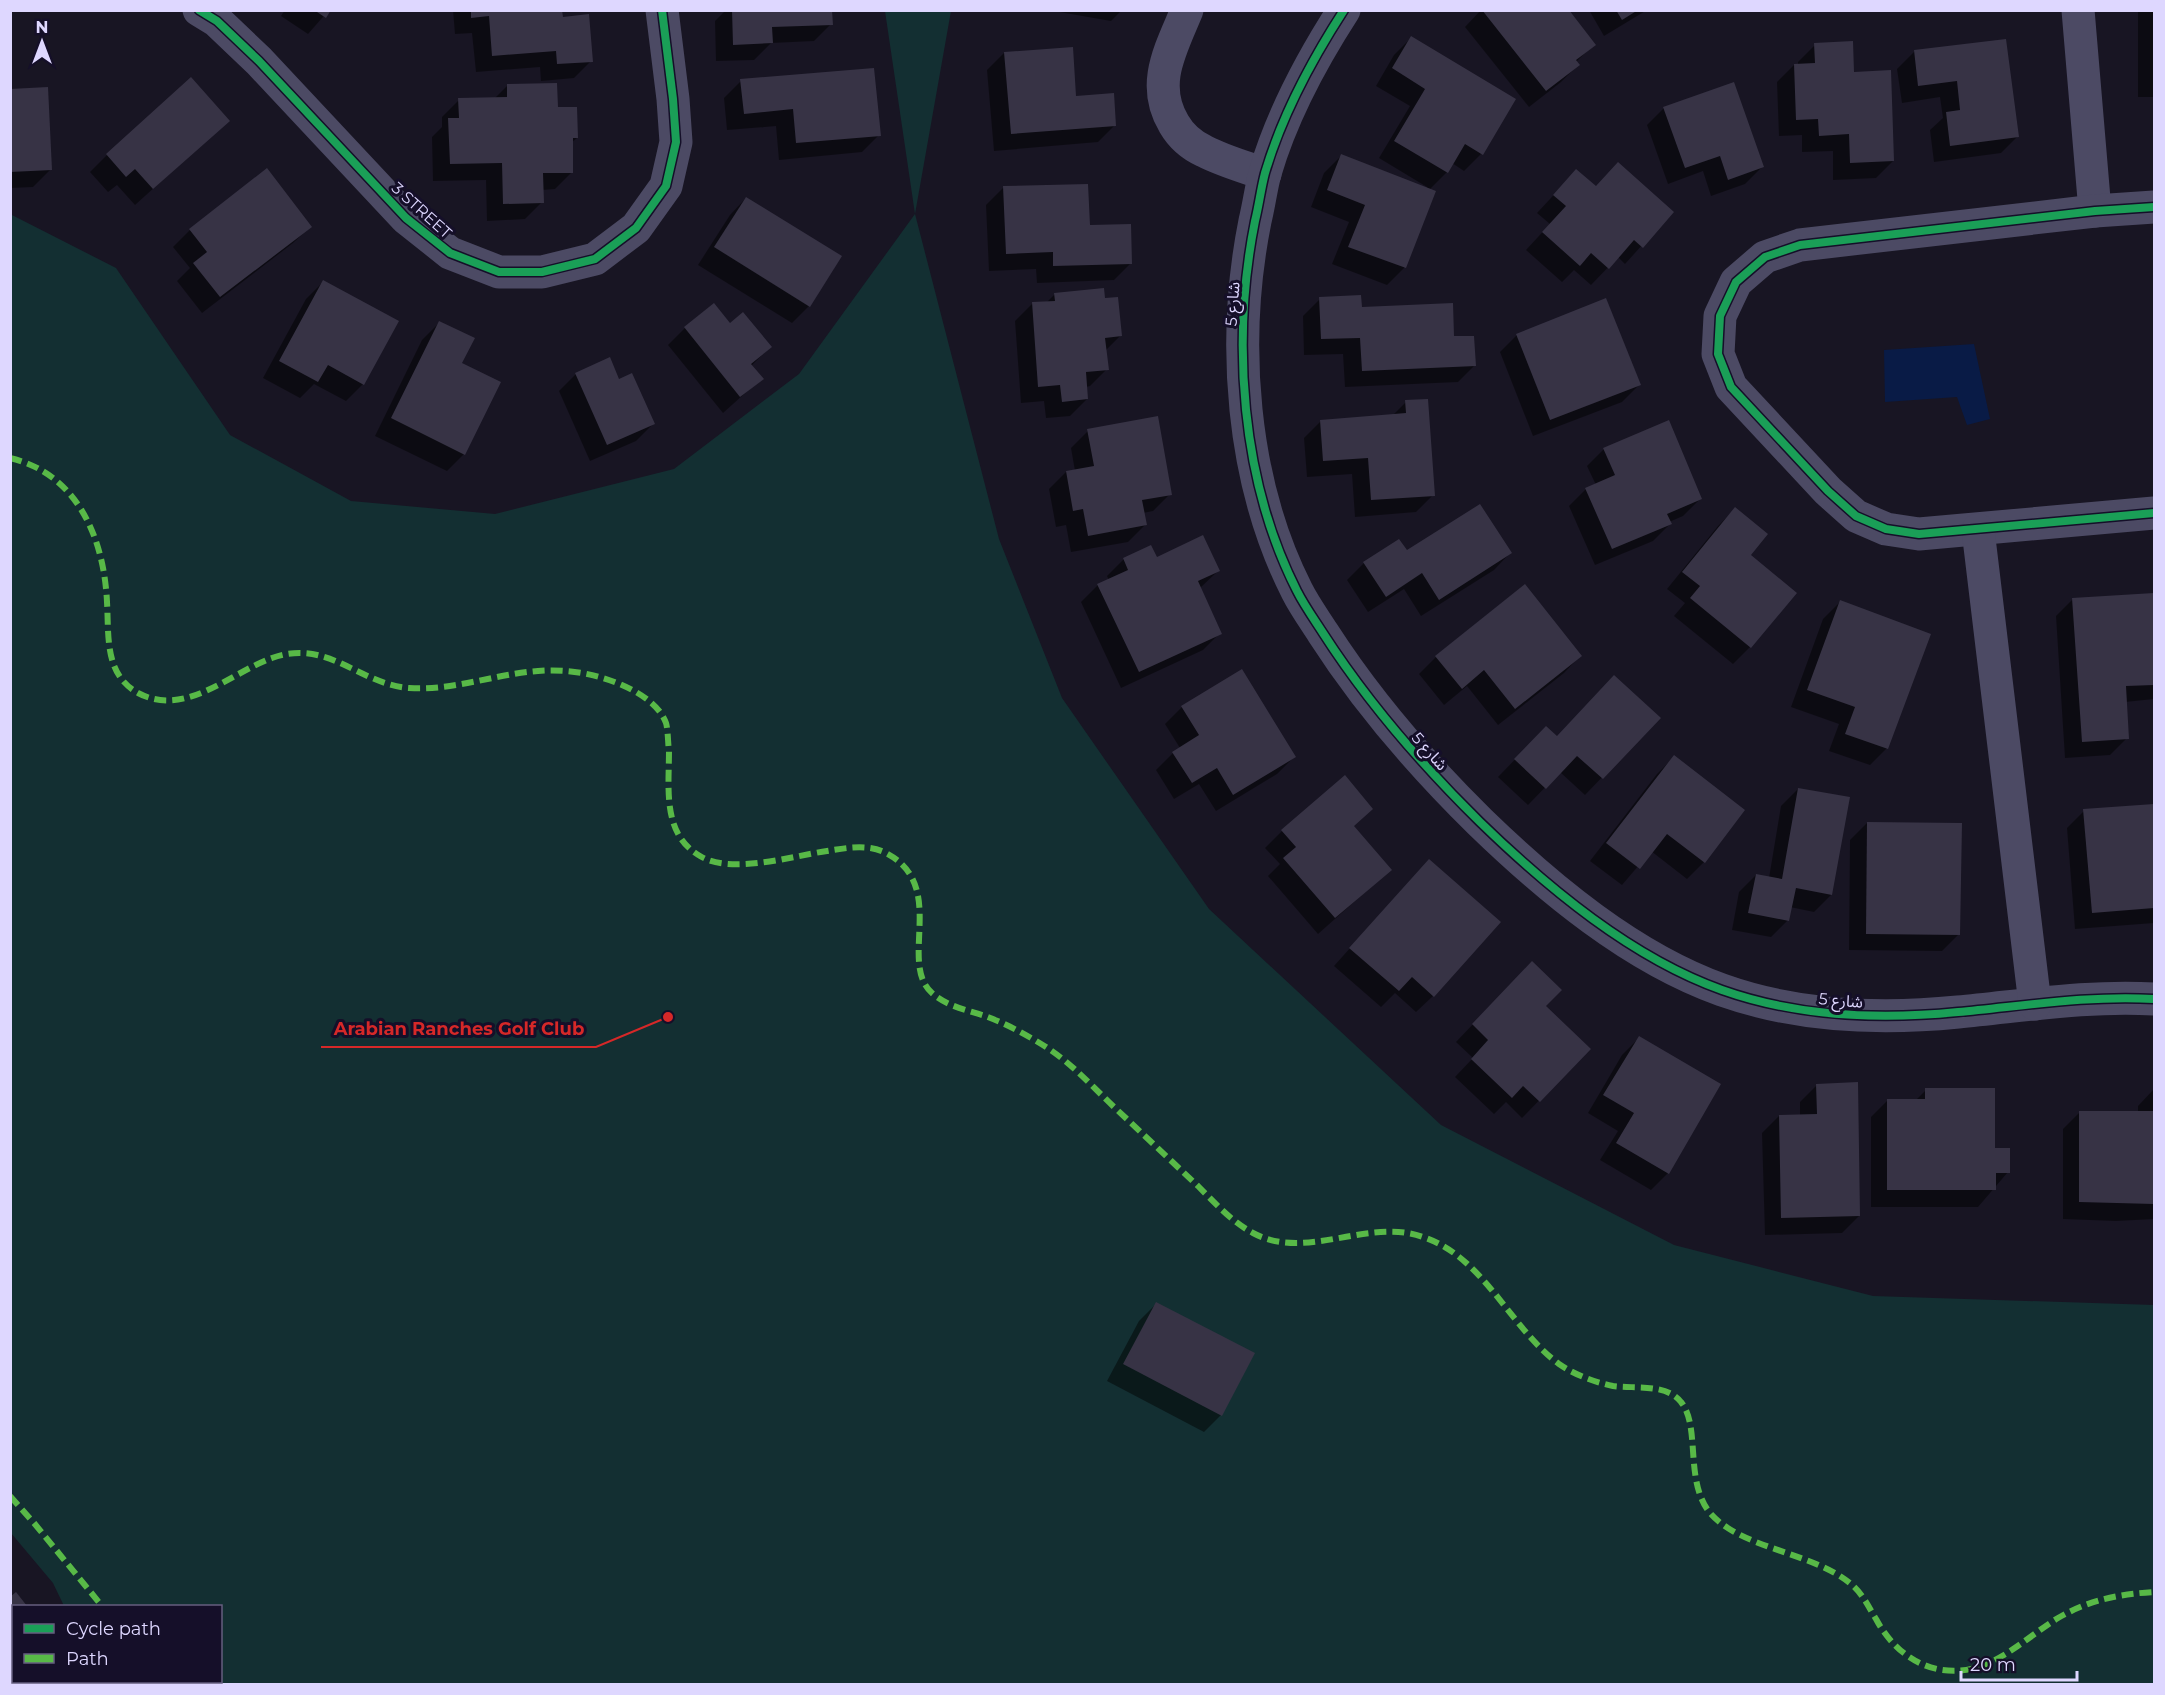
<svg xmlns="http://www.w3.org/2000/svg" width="2165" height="1695" font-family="Montserrat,'Noto Sans Arabic',sans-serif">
	<rect width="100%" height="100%" fill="#181523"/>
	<path fill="#132f32" d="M885 11H951L915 214 999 539 1062 698 1209 909 1441 1125 1674 1245 1873 1296 2154 1305V1684H98L97 1682H220V1606H64L53 1583 11 1533 10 214 116 268 230 435 351 501 495 514 674 469 799 374 915 214Z"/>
	<path fill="#091b46" d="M1974 344 1990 419 1967 425 1957 397 1885 402 1884 350Z"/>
	<g fill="#0007">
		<path d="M285 10H329L308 34 281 16Z"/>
		<path d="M453 10H561L562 19 591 61 574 78 541 81 540 67 476 72 472 33 455 34Z"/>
		<path d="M726 10H831V24L814 41 771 43 754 60 716 61 715 21Z"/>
		<path d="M1048 10H1122L1111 21Z"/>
		<path d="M1481 10H1567L1594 44 1576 62 1578 65 1561 82 1529 107 1465 27Z"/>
		<path d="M1589 10H1647L1604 36Z"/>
		<rect x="2138" y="10" width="16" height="87"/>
		<path d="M1411 38 1481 154 1464 171 1452 163 1447 172 1429 190 1434 192 1404 268 1387 285 1332 264 1349 222 1311 207 1324 173 1341 156 1427 189V187L1379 158 1410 106 1376 86 1394 55Z"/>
		<path d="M2005 41 2018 136 2001 153 1934 162 1930 130 1943 118 1940 97 1902 103 1897 69 1914 52Z"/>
		<path d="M1815 45 1853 73 1893 161 1876 178 1833 180V151L1802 152V135L1779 136 1777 82 1794 65H1798V62Z"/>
		<path d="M1004 53 1075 98 1115 125 1098 142 994 151 987 70Z"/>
		<path d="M741 81 879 135 862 152 779 160 776 126 727 130 724 98Z"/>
		<path d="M507 86 556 108 577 138 571 143 572 172 555 189 542 190V202L525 219 487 221 486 180 433 181 432 137 442 127V117L459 100 494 99Z"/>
		<path d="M10 90 50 170 33 187 10 188Z"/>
		<path d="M1664 108 1762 167 1745 184 1711 196 1703 171 1668 184 1647 125Z"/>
		<path d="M228 121 135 205 117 185 108 192 90 172 107 155Z"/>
		<path d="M1576 171 1595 187 1672 212 1625 264 1618 257 1591 285 1574 270 1562 282 1526 250 1550 224 1537 213Z"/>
		<path d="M1003 188 1088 227 1131 263 1114 280 1037 283 1036 269 989 271 986 205Z"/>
		<path d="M746 198 809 306 792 323 698 265 730 215Z"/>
		<path d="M310 227 293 243 202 313 177 281 190 268 173 247 190 230Z"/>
		<path d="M323 282 363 384 346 401 314 384 300 398 263 378 306 299Z"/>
		<path d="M1055 294 1103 300 1120 336 1105 351 1107 369 1090 386 1086 387 1087 399 1070 416 1046 418 1044 401 1021 403 1015 321 1032 304 1046 303Z"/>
		<path d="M1320 299 1360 308 1453 338 1475 365 1458 382 1345 387 1343 354 1304 355 1303 316Z"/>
		<path d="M439 323 460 364 464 454 447 471 375 436 422 340Z"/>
		<path d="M730 325 770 347 751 366 762 378 723 413 668 345 685 328Z"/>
		<path d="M1517 335 1639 385 1622 402 1533 436 1500 352Z"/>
		<path d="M576 374 618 381 653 424 636 441 590 461 559 391Z"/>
		<path d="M1406 402 1433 495 1416 512 1355 517 1352 474 1307 477 1304 438 1321 421 1392 416Z"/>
		<path d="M1088 431 1170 494 1153 511 1143 513 1145 525 1128 542 1071 552 1066 525 1056 527 1049 489 1066 472 1075 471 1071 448Z"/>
		<path d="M1604 449 1700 499 1683 516 1669 522 1670 524 1653 541 1595 565 1569 506 1586 489 1596 485 1587 466Z"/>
		<path d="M1735 509 1749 555 1750 647 1733 664 1674 616 1685 603 1667 589 1718 526Z"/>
		<path d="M1406 552 1510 553 1494 570 1421 616 1404 589 1368 612 1347 580 1364 563Z"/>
		<path d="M1124 559H1156L1218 571 1200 588 1220 633 1203 650 1121 688 1081 602 1098 585 1109 580 1107 576Z"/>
		<path d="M2154 594V699L2125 702 2127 738 2110 755 2065 758 2056 616 2073 599Z"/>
		<path d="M1840 602 1887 748 1870 765 1829 751 1839 724 1791 707 1823 619Z"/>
		<path d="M1580 656 1564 673 1498 725 1467 686 1444 705 1419 674 1436 657Z"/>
		<path d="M1182 707 1294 757 1277 774 1216 811 1199 784 1174 799 1156 770 1173 753 1180 748 1165 724Z"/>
		<path d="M1659 718 1585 795 1560 772 1528 805 1498 777 1529 745Z"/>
		<path d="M1674 757 1704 862 1687 879 1651 851 1622 885 1590 861 1657 774Z"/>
		<path d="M1798 789 1831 895 1814 912 1790 907 1788 920 1771 937 1732 930 1739 892 1756 875 1769 878 1781 806Z"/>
		<path d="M2154 806V923L2075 929 2067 828 2084 811Z"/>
		<path d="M1867 823 1959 934 1942 951 1849 950 1850 840Z"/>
		<path d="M1353 827 1390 870 1318 934 1268 876 1280 864 1265 848 1282 831Z"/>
		<path d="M1413 878 1433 996 1416 1012 1395 993 1381 1007 1334 966Z"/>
		<path d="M1515 980 1589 1049 1522 1118 1506 1102 1494 1114 1455 1077 1473 1058 1456 1042Z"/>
		<path d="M1639 1038 1668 1173 1651 1190 1600 1160 1618 1131 1588 1113 1622 1055Z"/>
		<path d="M1817 1085 1859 1216 1842 1233 1765 1235 1762 1133 1779 1116H1800V1102Z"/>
		<path d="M2154 1089V1219L2116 1221 2063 1219V1129L2080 1112H2138V1106Z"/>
		<path d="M1926 1090 1993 1149 2008 1172 1978 1207H1871V1117L1888 1100 1915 1101Z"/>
		<path d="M1156 1304 1221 1415 1204 1432 1107 1381 1139 1321Z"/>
	</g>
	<g fill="#373345">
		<path d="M314 10H331L326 18Z"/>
		<path d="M471 10H562L563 17 589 14 593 62 557 64 556 51 492 56 489 16 471 18Z"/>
		<path d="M732 10H832L833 25 772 27 773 43 733 45Z"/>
		<path d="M1482 10H1569L1596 45 1576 60 1580 65 1546 91Z"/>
		<path d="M1616 10H1638L1622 20Z"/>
		<path d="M1411 36 1516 99 1483 155 1465 144 1448 173 1394 141 1425 89 1392 68Z"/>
		<path d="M2006 39 2019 137 1950 146 1946 112 1960 110 1957 81 1918 86 1914 50Z"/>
		<path d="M1853 41 1854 72 1891 70 1894 161 1850 163 1849 134 1819 136 1818 119 1796 120 1794 64 1815 63 1814 43Z"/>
		<path d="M1073 47 1076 96 1114 93 1116 126 1011 134 1004 52Z"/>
		<path d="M874 68 881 136 796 143 793 109 744 114 740 79Z"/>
		<path d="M191 77 230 121 153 189 135 169 126 177 106 154Z"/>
		<path d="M1734 82 1764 167 1728 180 1720 156 1685 168 1663 107Z"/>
		<path d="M557 83 558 107H577L578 138H573V173H543L544 203 503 204 502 163 450 164 448 118H459L458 98 507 97V84Z"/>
		<path d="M48 87 52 170 10 172V89Z"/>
		<path d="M1341 154 1436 191 1406 268 1348 247 1365 205 1327 190Z"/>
		<path d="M1618 162 1674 212 1643 248 1634 240 1609 269 1591 253 1580 266 1542 232 1566 206 1553 195 1576 169 1596 186Z"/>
		<path d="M267 168 312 227 220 297 193 263 207 252 189 229Z"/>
		<path d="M1088 184 1090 225 1131 224 1132 264 1053 266V252L1006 254 1003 186Z"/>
		<path d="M746 197 842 256 810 307 714 247Z"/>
		<path d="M323 280 399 321 364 385 328 365 318 382 279 361Z"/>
		<path d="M1104 288 1105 298 1118 297 1122 336 1105 338 1109 370 1086 372 1088 399 1062 402 1060 385 1038 387 1032 302 1055 301 1054 293Z"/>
		<path d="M1361 295 1362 307 1453 303 1454 336H1474L1476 366 1362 371 1360 338 1321 339 1319 297Z"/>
		<path d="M1606 298 1641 385 1550 420 1516 334Z"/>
		<path d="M714 303 730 323 743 312 772 347 751 364 764 379 740 397 684 327Z"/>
		<path d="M439 321 475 338 462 363 501 382 465 455 391 418Z"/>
		<path d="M610 357 619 379 632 373 655 424 607 445 575 373Z"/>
		<path d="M1428 399 1435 496 1371 500 1368 458 1323 461 1320 420 1406 413 1405 400Z"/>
		<path d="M1158 416 1172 495 1142 500 1147 525 1088 536 1083 509 1073 511 1066 471 1094 466 1087 429Z"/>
		<path d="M1669 420 1702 499 1667 514 1672 524 1612 549 1585 488 1615 475 1603 448Z"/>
		<path d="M1480 504 1512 553 1439 600 1422 573 1386 597 1363 562 1399 539 1407 550Z"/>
		<path d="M1735 507 1768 534 1751 555 1797 593 1751 648 1690 598 1700 586 1682 572Z"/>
		<path d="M1203 535 1220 571 1198 581 1222 634 1139 672 1097 584 1128 570 1123 558 1151 545 1157 557Z"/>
		<path d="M1525 584 1582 656 1515 709 1484 670 1462 689 1435 656Z"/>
		<path d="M2154 593V685L2126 686 2129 739 2082 742 2072 598Z"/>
		<path d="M1840 600 1931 634 1888 749 1845 734 1855 707 1807 690Z"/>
		<path d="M1242 669 1296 757 1233 795 1217 768 1192 783 1172 752 1199 735 1181 706Z"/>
		<path d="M1614 675 1661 718 1603 779 1577 756 1546 789 1514 759 1546 726 1557 736Z"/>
		<path d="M1674 755 1745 810 1705 863 1667 834 1640 869 1606 843Z"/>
		<path d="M1345 775 1373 809 1354 826 1392 870 1335 918 1283 858 1296 847 1281 830Z"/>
		<path d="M1798 788 1850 797 1832 895 1796 888 1789 921 1748 913 1756 874 1782 879Z"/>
		<path d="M2154 804V908L2092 913 2083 809Z"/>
		<path d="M1867 822 1962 823 1960 935 1866 934Z"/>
		<path d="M1429 859 1501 922 1434 997 1412 977 1399 991 1349 948Z"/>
		<path d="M1532 961 1562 990 1546 1006 1591 1049 1540 1102 1523 1086 1512 1098 1471 1059 1488 1040 1472 1024Z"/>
		<path d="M1639 1036 1721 1084 1669 1174 1616 1143 1634 1113 1603 1095Z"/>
		<path d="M1858 1082 1860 1216 1781 1218 1779 1115 1817 1114 1816 1084Z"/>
		<path d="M1925 1088H1995V1148H2010V1173H1996V1190H1887V1099H1925Z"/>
		<path d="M2079 1111H2154V1204L2079 1202Z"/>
		<path d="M1156 1302 1255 1353 1222 1416 1123 1364Z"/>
		<path d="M16 1592 27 1606H14V1643L10 1646V1597Z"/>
	</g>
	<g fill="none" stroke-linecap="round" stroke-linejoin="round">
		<g stroke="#4c4a64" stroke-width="33">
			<path d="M199 10 217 21 259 61 406 218 450 253 499 272H542L595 259 636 228 666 186 676 142 673 99 662 10"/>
			<path d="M1187 10C1171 49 1150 84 1174 124 1181 136 1191 145 1204 151 1223 161 1245 167 1265 174"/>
			<path d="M1344 10C1311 61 1282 115 1265 173 1261 188 1259 205 1255 221 1231 341 1241 481 1297 591 1304 605 1314 619 1323 633 1368 703 1421 764 1480 822 1548 888 1632 958 1722 990 1798 1017 1878 1020 1958 1012 2023 1006 2089 995 2154 999"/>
			<path d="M2078 10 2095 211"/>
			<path d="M2154 207 2095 211 1800 245 1765 257 1736 282 1720 316 1718 354 1731 387 1828 491 1856 516 1886 529 1919 534 2154 513"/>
			<path d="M1978 530 2035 1004"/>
		</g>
		<g stroke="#58b947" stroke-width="6" stroke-dasharray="12 6" stroke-linecap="butt">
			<path d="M10 458C78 474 104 539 107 602 109 636 104 674 138 693 185 718 230 673 272 658 328 638 358 684 409 688 453 691 495 674 538 671 571 668 608 676 636 692 648 699 661 709 666 723 668 729 668 745 669 751 669 789 662 834 700 856 731 875 792 856 827 851 846 848 866 844 884 852 950 884 897 962 932 993 946 1006 967 1010 985 1016 1007 1024 1029 1036 1049 1049 1073 1065 1093 1087 1114 1107 1142 1133 1170 1160 1198 1186 1214 1202 1232 1222 1253 1233 1307 1262 1367 1217 1423 1237 1484 1257 1510 1328 1559 1364 1575 1375 1594 1382 1613 1386 1634 1389 1666 1383 1681 1402 1701 1426 1684 1481 1710 1513 1741 1549 1813 1552 1851 1584 1863 1594 1868 1606 1876 1619 1890 1645 1912 1665 1942 1670 1989 1677 2022 1640 2058 1618 2089 1600 2119 1594 2154 1592"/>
			<path d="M10 1496 34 1523 102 1606"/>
			<path d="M120 1682V1684"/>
		</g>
		<defs>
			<g id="cycleway">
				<path d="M199 10 217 21 259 61 406 218 450 253 499 272H542L595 259 636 228 666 186 676 142 673 99 662 10"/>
				<path d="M1344 10C1311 61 1282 115 1265 173 1261 188 1259 205 1255 221 1231 341 1241 481 1297 591 1304 605 1314 619 1323 633 1368 703 1421 764 1480 822 1548 888 1632 958 1722 990 1798 1017 1878 1020 1958 1012 2023 1006 2089 995 2154 999"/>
				<path d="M2154 207 2095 211 1800 245 1765 257 1736 282 1720 316 1718 354 1731 387 1828 491 1856 516 1886 529 1919 534 2154 513"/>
			</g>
		</defs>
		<use href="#cycleway" stroke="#150f29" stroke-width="11"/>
		<use href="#cycleway" stroke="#1a9f57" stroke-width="8"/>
	</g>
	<g text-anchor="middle" stroke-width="6" stroke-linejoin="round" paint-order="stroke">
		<g font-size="16" fill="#ded7ff" stroke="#150f29">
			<text transform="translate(422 210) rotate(42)" y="6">3 STREET</text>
			<text transform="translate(1232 304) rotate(-86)" y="6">شارع 5</text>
			<text transform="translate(1430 751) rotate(48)" y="6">شارع 5</text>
			<text transform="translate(1841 1000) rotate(5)" y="6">شارع 5</text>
		</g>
	</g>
	<path fill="none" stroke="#d62828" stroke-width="2" d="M668 1017L596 1047H321"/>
	<circle fill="#d62828" stroke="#150f29" stroke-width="2" cx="668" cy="1017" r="6"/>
	<g font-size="18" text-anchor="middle" font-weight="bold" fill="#d62828" stroke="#150f29" stroke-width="6" stroke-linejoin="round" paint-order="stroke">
		<text x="459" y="1035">Arabian Ranches Golf Club</text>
	</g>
	<rect width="2165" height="1695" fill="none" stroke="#ded7ff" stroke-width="24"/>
	<rect x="12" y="1605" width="210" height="78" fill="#150f29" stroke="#655f7f" stroke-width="1.5"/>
	<rect x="24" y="1624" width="30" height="9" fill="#1a9f57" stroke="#655f7f" stroke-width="1.5"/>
	<text x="66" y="1635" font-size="18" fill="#ded7ff">Cycle path</text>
	<rect x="24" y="1654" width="30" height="9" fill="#58b947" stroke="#655f7f" stroke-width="1.5"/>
	<text x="66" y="1665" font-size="18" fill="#ded7ff">Path</text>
	<g transform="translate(42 42)" stroke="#150f29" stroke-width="4.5" paint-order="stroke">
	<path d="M0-4.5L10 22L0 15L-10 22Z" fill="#ded7ff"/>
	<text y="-9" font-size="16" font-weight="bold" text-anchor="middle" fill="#ded7ff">N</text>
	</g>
	<path d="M1961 1671v9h116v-9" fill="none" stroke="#ded7ff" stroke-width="3"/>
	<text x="1970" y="1671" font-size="18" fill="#ded7ff" stroke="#150f29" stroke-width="4.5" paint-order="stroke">20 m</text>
</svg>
